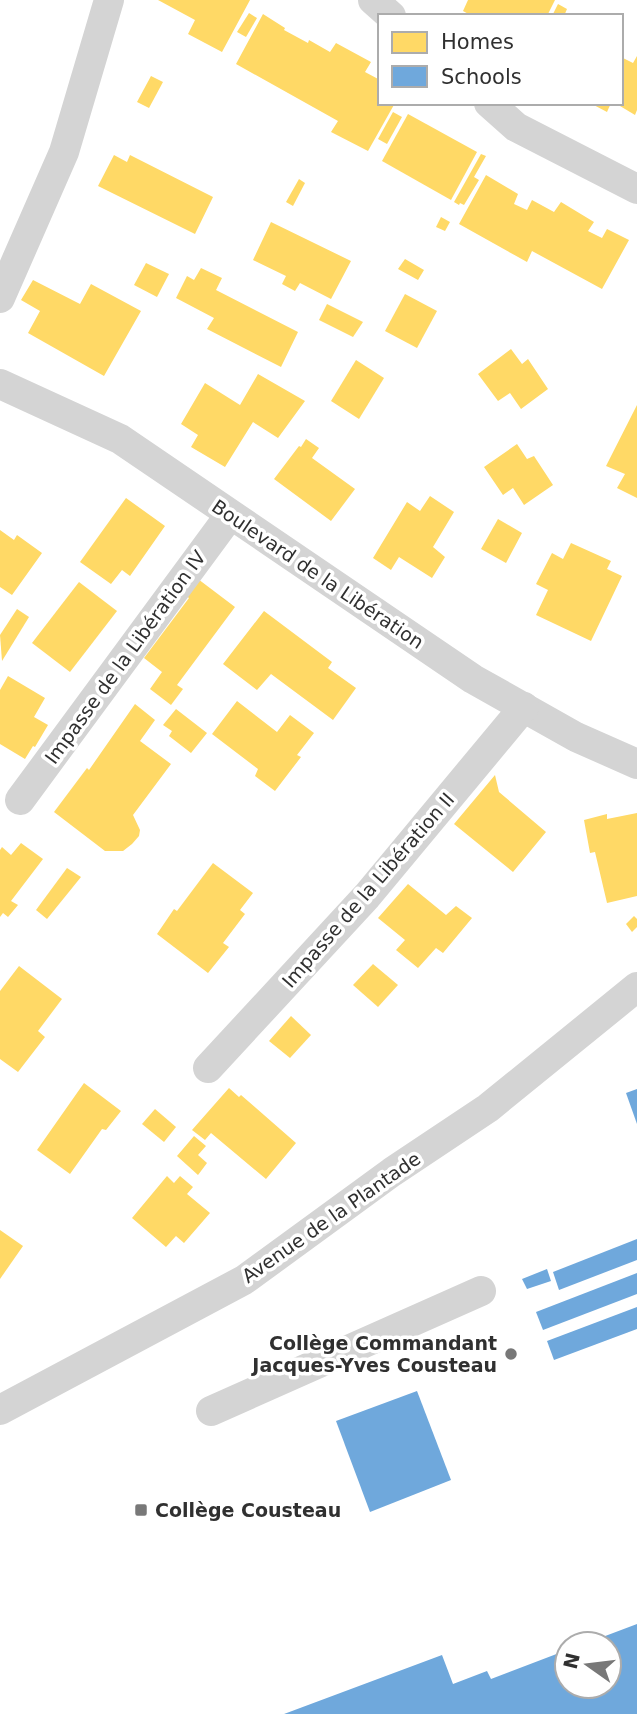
<svg xmlns="http://www.w3.org/2000/svg" width="637" height="1714" font-family="'DejaVu Sans',sans-serif">
	<rect width="100%" height="100%" fill="#fff"/>
	<g fill="#ffd966">
		<path d="M158 0H250L222 52 188 34 195 20Z"/>
		<path d="M468 0H555L547 16H472L463 11Z"/>
		<path d="M558 4 567 9 564 16H552Z"/>
		<path d="M249 13 257 18 246 37 237 32Z"/>
		<path d="M263 14 285 28 284 30 308 43 309 40 330 52 336 43 371 62 365 72 380 80V103H395L368 151 331 132 338 121 236 64Z"/>
		<path d="M637 56V110L635 115 615 103H621V57L633 63Z"/>
		<path d="M151 76 163 82 149 108 137 102Z"/>
		<path d="M590 103H611L607 112Z"/>
		<path d="M393 112 402 117 387 144 378 139Z"/>
		<path d="M408 114 477 152 451 200 382 161Z"/>
		<path d="M481 154 486 156 474 177 479 180 464 205 460 203 459 205 454 202Z"/>
		<path d="M114 155 127 162 130 155 213 197 195 234 98 186Z"/>
		<path d="M486 175 518 194 514 204 527 210 532 200 554 212 561 202 594 222 588 231 602 238 607 229 629 240 602 289 532 251 527 262 459 224Z"/>
		<path d="M299 179 305 183 293 206 286 202Z"/>
		<path d="M441 217 450 222 445 231 436 227Z"/>
		<path d="M271 222 351 261 331 299 300 283 295 291 282 284 286 276 253 260Z"/>
		<path d="M405 259 424 270 418 280 398 269Z"/>
		<path d="M146 263 169 274 157 297 134 285Z"/>
		<path d="M201 268 222 278 216 290 298 332 281 367 207 329 214 318 176 298 187 276 194 280Z"/>
		<path d="M33 280 80 304 91 284 141 311 104 376 28 333 40 311 21 300Z"/>
		<path d="M405 294 437 311 417 348 385 331Z"/>
		<path d="M327 304 363 322 353 337 319 320Z"/>
		<path d="M511 349 522 364 528 359 548 389 521 409 510 393 498 401 478 374Z"/>
		<path d="M356 360 384 378 359 419 331 401Z"/>
		<path d="M258 374 305 401 278 438 253 422 225 467 191 447 198 435 181 424 205 383 240 405Z"/>
		<path d="M637 405V498L617 488 625 474 606 466Z"/>
		<path d="M306 439 319 448 312 458 355 489 331 521 274 479 299 446 301 447Z"/>
		<path d="M517 444 527 459 534 456 553 485 524 505 513 488 503 495 484 467Z"/>
		<path d="M430 496 454 512 433 547 445 557 432 578 399 557 391 570 373 558 407 502 420 511Z"/>
		<path d="M126 498 165 526 130 576 122 570 111 584 80 562Z"/>
		<path d="M498 519 522 533 506 563 481 549Z"/>
		<path d="M0 530 14 540 17 535 42 553 12 595 0 587Z"/>
		<path d="M571 543 611 561 607 569 622 576 591 641 536 615 548 590 536 584 552 553 563 559Z"/>
		<path d="M198 579 235 607 177 685 183 689 171 705 150 689 162 672 144 658 189 598 186 596Z"/>
		<path d="M79 582 117 611 70 672 32 643Z"/>
		<path d="M17 609 29 617 2 661 0 635Z"/>
		<path d="M264 611 332 662 328 668 356 688 333 720 271 674 257 690 223 664Z"/>
		<path d="M8 676 45 698 34 717 48 725 35 747 33 746 25 759 0 744V690Z"/>
		<path d="M237 701 277 732 290 715 314 733 297 755 301 757 275 791 255 776 258 769 212 734Z"/>
		<path d="M135 704 155 720 140 741 171 764 133 815 140 830 139 836 132 844 123 851H105L54 812 87 768 89 770Z"/>
		<path d="M176 709 207 733 191 753 169 736 172 731 163 725Z"/>
		<path d="M495 775 499 792 546 832 513 872 454 824Z"/>
		<path d="M637 813V896L607 903 595 852 590 853 584 820 607 814V819Z"/>
		<path d="M21 843 43 859 11 901 18 905 8 917 3 913 0 917V850L2 847 11 855Z"/>
		<path d="M213 863 253 893 240 910 245 914 223 943 229 947 208 973 157 934 174 909 177 911Z"/>
		<path d="M67 868 81 877 47 919 36 910Z"/>
		<path d="M408 884 446 915 456 906 472 918 443 953 436 948 418 968 396 950 405 940 378 918Z"/>
		<path d="M634 916 637 919V927L632 932 626 924Z"/>
		<path d="M373 964 398 985 378 1007 353 985Z"/>
		<path d="M19 966 62 999 38 1031 45 1037 18 1072 0 1059V991Z"/>
		<path d="M291 1016 311 1035 290 1058 269 1041Z"/>
		<path d="M84 1083 121 1111 106 1130 102 1129 70 1174 37 1150Z"/>
		<path d="M229 1088 239 1097 241 1095 296 1143 266 1179 211 1133 205 1140 192 1130Z"/>
		<path d="M155 1109 176 1127 164 1142 142 1124Z"/>
		<path d="M194 1136 206 1146 198 1155 207 1163 198 1175 177 1156Z"/>
		<path d="M167 1176 174 1183 180 1176 193 1187 187 1194 210 1213 184 1243 176 1236 166 1247 132 1218Z"/>
		<path d="M0 1230 23 1246 0 1279Z"/>
	</g>
	<g fill="#6fa8dc">
		<path d="M637 1089V1124L626 1093Z"/>
		<path d="M637 1239V1260L559 1290 553 1272Z"/>
		<path d="M547 1269 551 1281 527 1289 522 1279Z"/>
		<path d="M637 1273V1294L543 1330 536 1312Z"/>
		<path d="M637 1307V1329L554 1360 547 1341Z"/>
		<path d="M417 1391 451 1480 370 1512 336 1421Z"/>
		<path d="M637 1624V1714H284L442 1655 453 1684 487 1671 491 1679 567 1650V1686H609V1644H584Z"/>
	</g>
	<g fill="none" stroke-linecap="round" stroke-linejoin="round">
		<g stroke="#d4d4d4" stroke-width="30">
			<path d="M373 0 391 16"/>
			<path d="M489 103 516 127 637 189"/>
			<path d="M0 298 64 152 109 0"/>
			<path d="M0 384 120 439 473 679 576 737 637 764"/>
			<path d="M20 800 230 515"/>
			<path d="M208 1068 367 896 524 707"/>
			<path d="M0 1410 244 1280 392 1172 488 1108 637 987"/>
			<path d="M211 1411 481 1291"/>
		</g>
	</g>
	<g fill="#787878" stroke="#fff" stroke-width="2.5">
		<circle cx="511" cy="1354" r="7"/>
		<rect x="134" y="1503" width="14" height="14" rx="3.5"/>
	</g>
	<g text-anchor="middle" stroke-width="7" stroke-linejoin="round" paint-order="stroke">
		<g font-size="19" fill="#303030" stroke="#fff">
			<text transform="translate(318 574) rotate(34)" y="7">Boulevard de la Libération</text>
			<text transform="translate(125 657) rotate(-54)" y="7">Impasse de la Libération IV</text>
			<text transform="translate(368 890) rotate(-49)" y="7">Impasse de la Libération II</text>
			<text transform="translate(331 1217) rotate(-35)" y="7">Avenue de la Plantade</text>
		</g>
		<g font-size="19" font-weight="bold" fill="#303030" stroke="#fff" text-anchor="end">
			<text x="497" y="1350">Collège Commandant<tspan x="497" dy="22">Jacques-Yves Cousteau</tspan></text>
			<text x="155" y="1517" text-anchor="start">Collège Cousteau</text>
		</g>
	</g>
	<rect x="378" y="14" width="245" height="91" fill="#ffffff" stroke="#acacac" stroke-width="2"/>
	<rect x="392" y="32" width="35" height="21" fill="#ffd966" stroke="#acacac" stroke-width="2"/>
	<text x="441" y="49" font-size="21" fill="#303030">Homes</text>
	<rect x="392" y="66" width="35" height="21" fill="#6fa8dc" stroke="#acacac" stroke-width="2"/>
	<text x="441" y="84" font-size="21" fill="#303030">Schools</text>
	<g transform="translate(588 1665) rotate(284)"><circle r="33" fill="#ffffff" stroke="#acacac" stroke-width="2"/>
	<path d="M0-5L12 26L0 18L-12 26Z" fill="#787878"/>
	<text y="-10" font-size="19" font-weight="bold" text-anchor="middle" fill="#303030">N</text>
	</g>
</svg>
